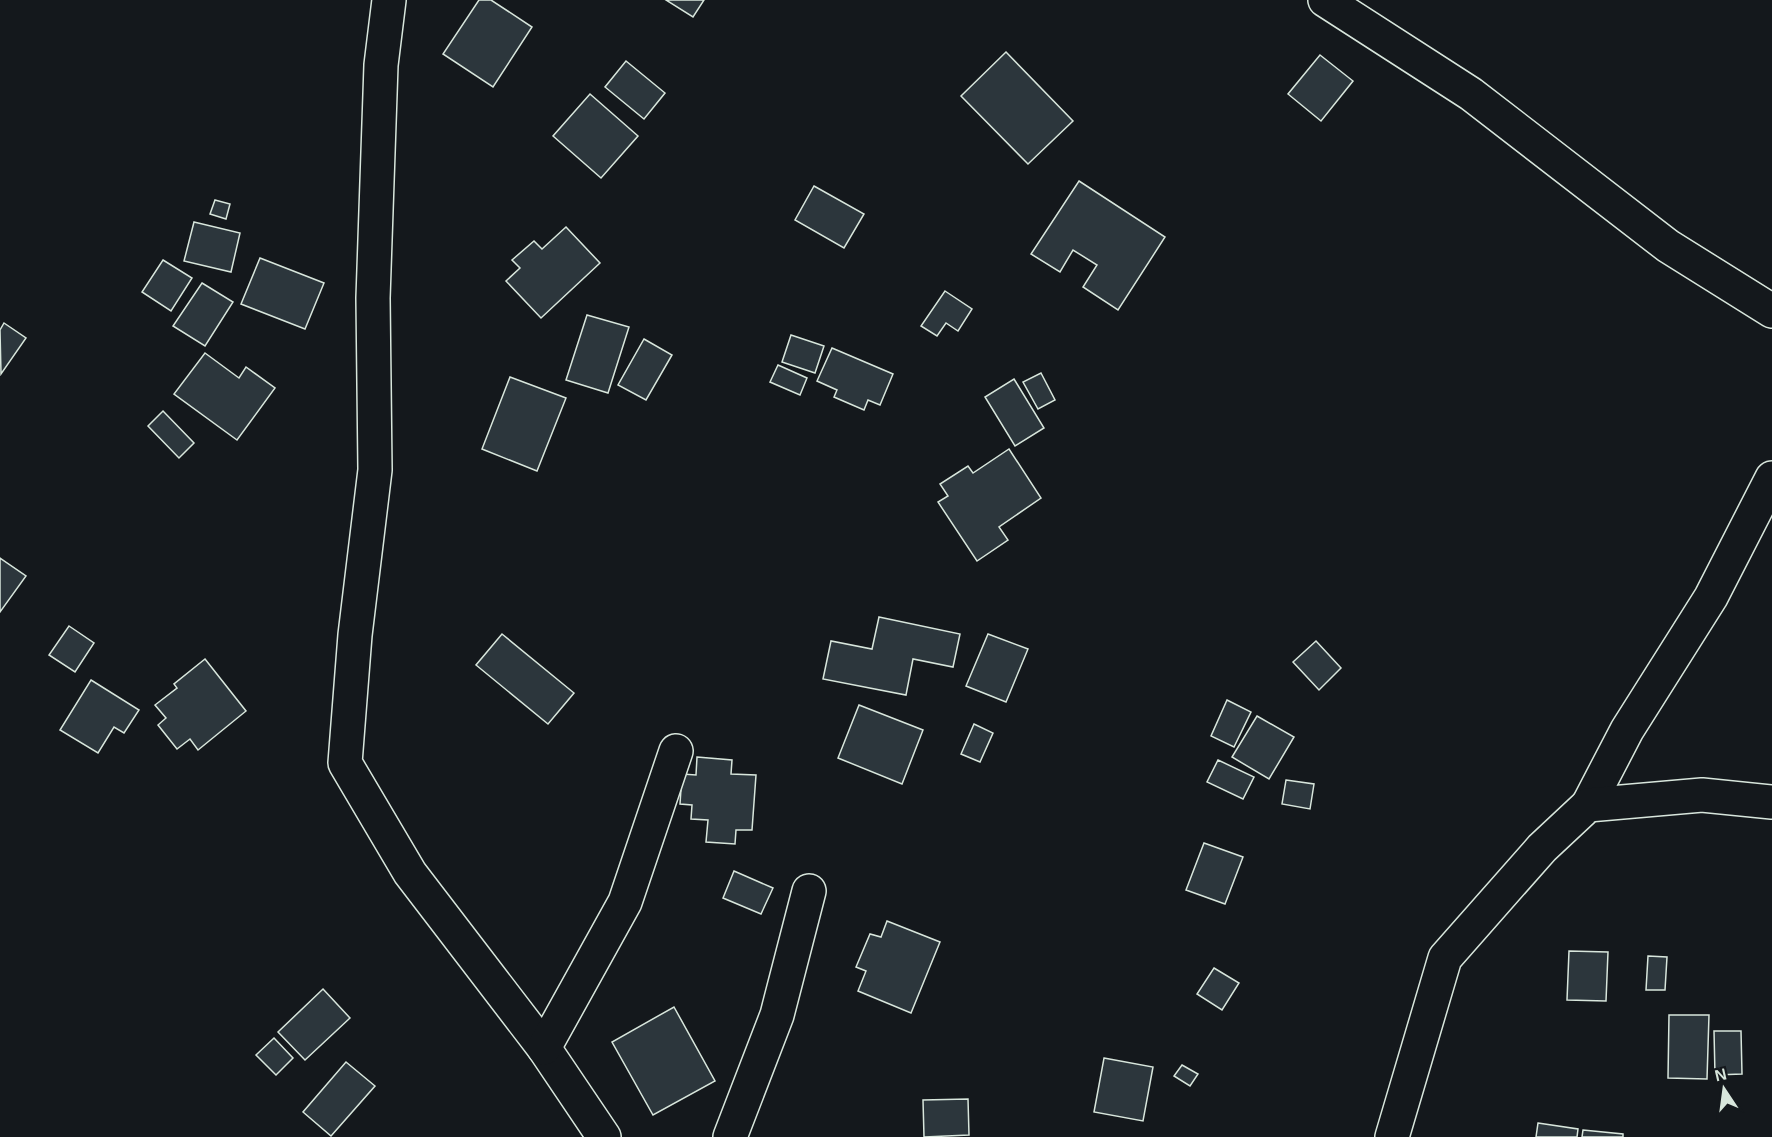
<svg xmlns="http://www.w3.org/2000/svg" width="1772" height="1137" font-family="Arial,sans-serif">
	<rect width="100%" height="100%" fill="#14181c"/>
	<g fill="#2c363c" stroke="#d8e6dc" stroke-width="1.5">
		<path d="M479 0H491L532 27 493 87 443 54Z"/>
		<path d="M666 0H704L693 17Z"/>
		<path d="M1006 52 1073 121 1028 164 961 96Z"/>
		<path d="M1320 55 1353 81 1321 121 1288 94Z"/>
		<path d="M626 61 665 93 644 119 605 87Z"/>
		<path d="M590 94 638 136 601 178 553 136Z"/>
		<path d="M1079 181 1165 237 1118 310 1083 287 1097 265 1073 250 1060 272 1031 254Z"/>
		<path d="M814 186 864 214 844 248 795 220Z"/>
		<path d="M215 200 230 204 226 219 210 214Z"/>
		<path d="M194 222 240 233 231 272 184 261Z"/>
		<path d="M566 227 600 263 541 318 506 281 520 268 512 260 534 241 542 249Z"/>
		<path d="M260 258 324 283 305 329 241 304Z"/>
		<path d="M163 260 192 278 171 311 142 292Z"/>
		<path d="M202 283 233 302 205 346 173 326Z"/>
		<path d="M945 291 972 309 958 331 946 323 937 336 921 326Z"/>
		<path d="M587 315 629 327 608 393 566 380Z"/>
		<path d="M4 323 26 338 1 374 0 330Z"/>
		<path d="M791 335 824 346 815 373 782 362Z"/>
		<path d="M644 339 672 355 646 400 618 385Z"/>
		<path d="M832 348 893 374 880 405 868 400 864 410 834 397 837 390 817 381Z"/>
		<path d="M205 353 239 378 246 367 275 388 237 440 174 394Z"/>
		<path d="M778 365 807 378 800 395 770 382Z"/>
		<path d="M1041 373 1055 400 1038 409 1023 382Z"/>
		<path d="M510 377 566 398 537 471 482 449Z"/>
		<path d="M1014 379 1044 428 1015 446 985 397Z"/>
		<path d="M163 411 194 443 179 458 148 426Z"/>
		<path d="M1009 449 1041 498 999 527 1008 540 977 561 938 502 948 496 940 484 968 466 973 473Z"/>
		<path d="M0 558 26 576 0 612Z"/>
		<path d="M879 617 960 634 953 667 913 659 906 695 823 679 831 641 872 649Z"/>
		<path d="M69 626 94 643 75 672 49 655Z"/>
		<path d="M502 634 574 693 548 724 476 665Z"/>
		<path d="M988 634 1028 649 1006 702 966 686Z"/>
		<path d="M1316 641 1341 668 1319 690 1293 662Z"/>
		<path d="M205 659 246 711 198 750 190 739 177 749 158 725 166 718 155 705 177 688 174 684Z"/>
		<path d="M91 680 139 710 124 733 114 727 98 753 60 730Z"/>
		<path d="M1227 700 1251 712 1234 747 1211 736Z"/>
		<path d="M859 705 923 730 902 784 838 758Z"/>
		<path d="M1257 716 1294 737 1269 779 1232 757Z"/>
		<path d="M974 724 993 733 980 762 961 754Z"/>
		<path d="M697 757 732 760 731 774 756 775 752 830H736L735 844 706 842 708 820 691 819 692 805 680 804 682 774 696 775Z"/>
		<path d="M1218 760 1254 777 1243 799 1207 782Z"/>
		<path d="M1286 780 1314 784 1310 809 1282 804Z"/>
		<path d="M1204 843 1243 857 1225 904 1186 890Z"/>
		<path d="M734 871 773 888 761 914 723 898Z"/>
		<path d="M887 921 940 942 911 1013 858 991 866 971 856 967 870 934 881 937Z"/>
		<path d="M1569 951 1608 952 1606 1001 1567 1000Z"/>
		<path d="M1648 956 1667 957 1665 990H1646Z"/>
		<path d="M1214 968 1239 983 1222 1010 1197 994Z"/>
		<path d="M323 989 350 1018 305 1060 278 1032Z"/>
		<path d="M674 1007 715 1081 653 1115 612 1042Z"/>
		<path d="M1669 1015H1709L1707 1079 1668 1078Z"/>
		<path d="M1714 1031H1741L1742 1074 1715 1075Z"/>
		<path d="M274 1038 293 1058 276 1075 256 1055Z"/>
		<path d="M1104 1058 1153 1067 1143 1121 1094 1112Z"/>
		<path d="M346 1062 375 1086 331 1136 303 1112Z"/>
		<path d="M1182 1065 1198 1074 1190 1086 1174 1076Z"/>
		<path d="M968 1099 969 1135 924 1137 923 1100Z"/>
		<path d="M1538 1123 1578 1129 1577 1137H1536Z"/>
		<path d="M1583 1130 1623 1134V1137H1582Z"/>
	</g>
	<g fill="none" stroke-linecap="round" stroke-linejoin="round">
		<defs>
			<g id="minor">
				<path d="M389 0 381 65 373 298 375 470 355 635 345 763 410 873 544 1048 604 1137"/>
				<path d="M1325 0 1471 94 1668 246 1772 311"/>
				<path d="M1588 805 1627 730 1711 597 1772 478"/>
				<path d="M544 1048 625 902 676 751"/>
				<path d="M730 1137 777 1015 809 891"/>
				<path d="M1392 1137 1445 958 1542 848 1588 805 1702 795 1772 802"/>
			</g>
		</defs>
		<use href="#minor" stroke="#d8e6dc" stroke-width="36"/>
		<use href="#minor" stroke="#14181c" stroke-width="33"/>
	</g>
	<g transform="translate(1724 1089) rotate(347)" stroke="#14181c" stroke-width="4.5" paint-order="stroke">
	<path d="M0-4.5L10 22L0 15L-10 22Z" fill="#d8e6dc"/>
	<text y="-9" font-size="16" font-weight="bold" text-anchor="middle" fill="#d8e6dc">N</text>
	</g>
</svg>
